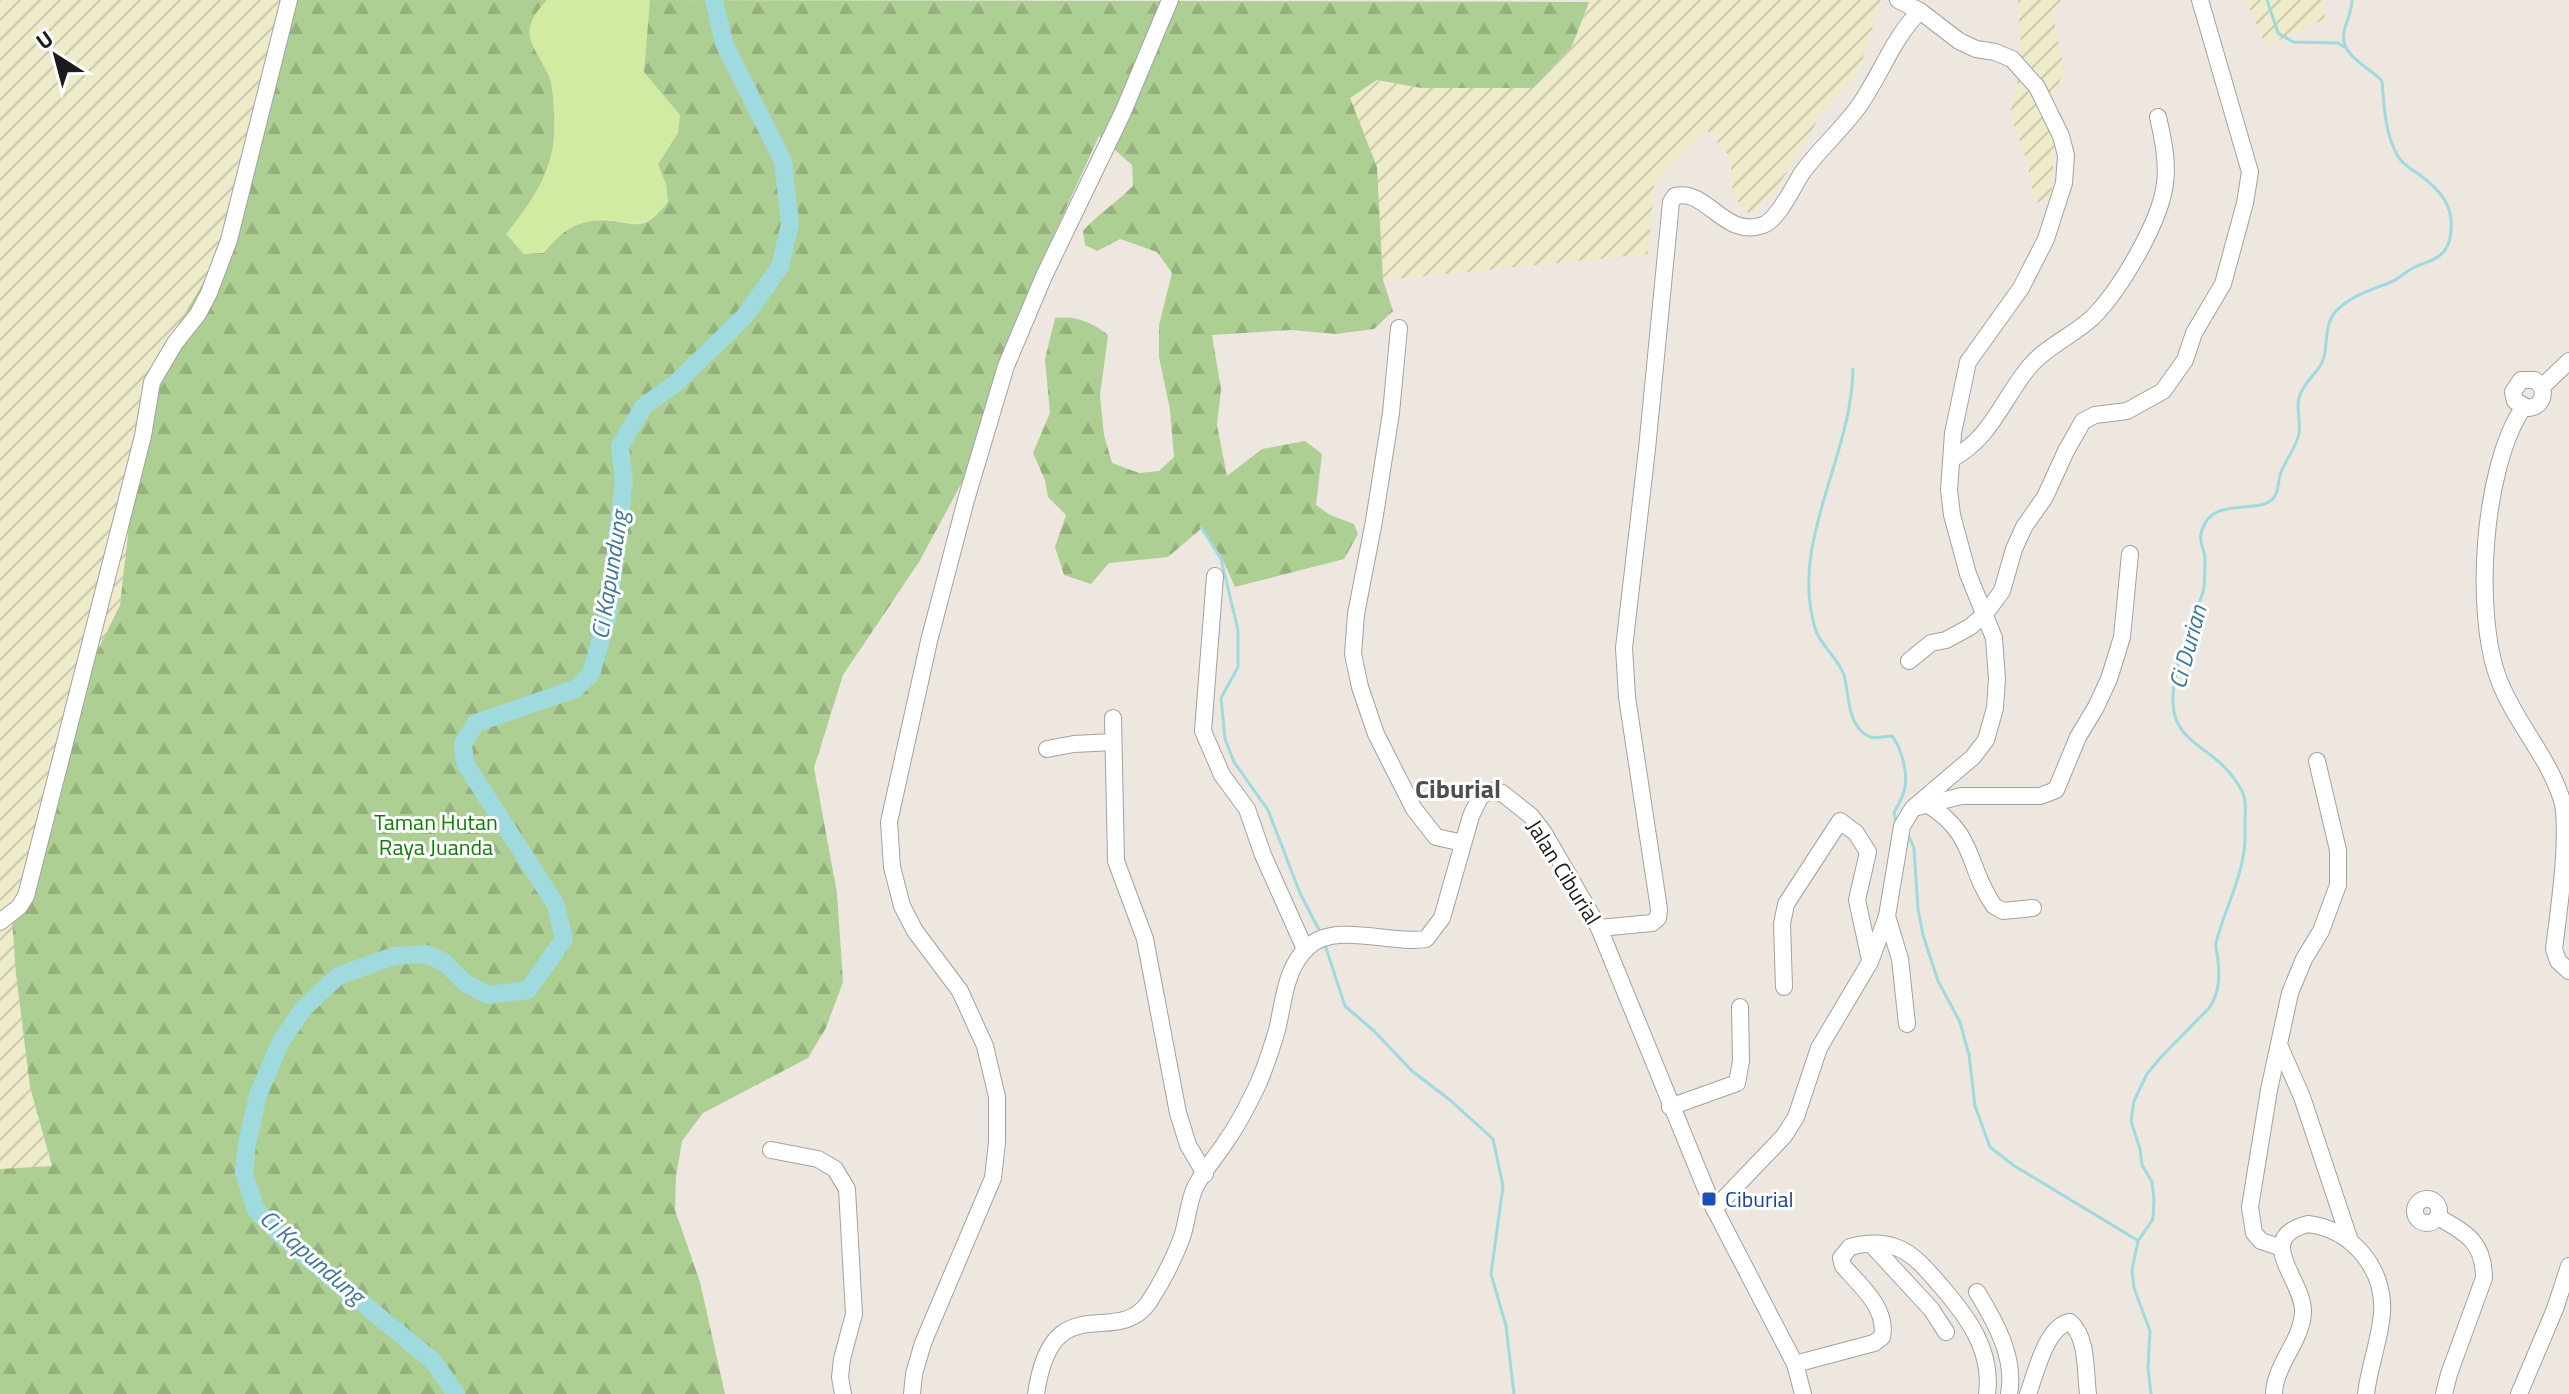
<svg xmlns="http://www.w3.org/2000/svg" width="2569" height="1394" font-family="'Titillium Web',sans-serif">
	<defs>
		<pattern id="farmland-furrows" width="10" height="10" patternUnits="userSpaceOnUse" patternTransform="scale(2)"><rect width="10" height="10" fill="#eeebca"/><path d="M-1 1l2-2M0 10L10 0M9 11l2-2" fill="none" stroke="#ccc9ad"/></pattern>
		<pattern id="forest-firs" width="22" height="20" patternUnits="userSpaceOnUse" patternTransform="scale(2)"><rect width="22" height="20" fill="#aecf93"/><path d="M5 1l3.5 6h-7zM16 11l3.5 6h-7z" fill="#95b17e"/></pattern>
	</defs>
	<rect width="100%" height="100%" fill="#ede7e0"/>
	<g fill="url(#farmland-furrows)">
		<path d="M0 0H283L222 252 161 354 138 445 120 605 65 717 16 974 30 1087 52 1167 0 1169Z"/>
		<path d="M1588 0H1881L1859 71 1824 110 1774 193 1749 214 1733 195 1730 157 1706 129 1654 184 1648 254 1383 280 1377 167 1349 98 1377 80 1421 88 1572 46Z"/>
		<path d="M2018 0H2063L2053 15 2064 70 2053 97 2055 139 2051 197 2035 203 2027 161 2010 113 2022 64Z"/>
		<path d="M2246 0H2322L2325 19 2266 46Z"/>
	</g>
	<path fill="#d2eba3" d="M547 0H650L645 72 680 115 679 133 658 164 666 184 669 202 656 217 638 224 600 219 555 239 544 254H524L506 234C529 205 551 176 554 137 555 123 554 88 549 76 534 43 515 34 547 0Z"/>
	<path fill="url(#forest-firs)" d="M283 0H547C515 34 534 43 549 76 554 88 555 123 554 137 551 176 529 205 506 234L524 254 544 253C562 229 583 217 613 221 621 222 631 225 639 224 652 222 660 212 668 202L666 184 658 164 678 133 680 115 644 72 650 0 1589 2 1572 46 1533 88H1421L1377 80 1350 98 1377 167 1383 280 1393 311 1374 329 1336 334 1291 330 1212 335 1221 389 1217 425 1227 476 1262 449 1305 441 1322 454 1316 505 1330 515 1354 524 1358 534 1344 559 1235 587 1221 556 1202 528 1168 557 1109 563 1091 584 1064 575 1055 547 1066 515 1048 497 1045 480 1033 453 1050 413 1045 359 1055 318C1077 316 1091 322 1108 335L1100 395 1104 435 1112 463 1139 473 1159 471 1174 457 1170 410 1159 357V325L1172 273 1157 252 1120 239 1097 251 1085 245 1083 231C1098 214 1117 202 1133 186L1132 165 1099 136 1026 296 1007 372 979 451 919 562 843 675 814 768 837 893 843 982 826 1028 808 1058 703 1113 682 1141 676 1177 675 1210 700 1282 725 1394H0V1169L52 1166 30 1087 16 974 12 919 65 717 120 605 138 445 161 354 222 251Z"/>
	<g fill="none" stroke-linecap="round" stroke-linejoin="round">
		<g stroke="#9edade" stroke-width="3">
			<path d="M2267 0 2278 33 2293 42 2338 43 2344 47"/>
			<path d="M1853 369C1852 457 1789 542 1815 628 1820 646 1838 657 1844 675 1849 693 1847 726 1868 736 1874 740 1885 736 1892 736 1902 749 1910 778 1903 794 1901 801 1897 806 1894 813L1896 821"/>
			<path d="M1201 527 1221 559 1238 630V667L1221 698 1225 739 1234 762 1268 810 1300 893 1321 934"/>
			<path d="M1907 832 1914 848 1918 909 1923 935 1938 981 1960 1022 1969 1055 1975 1106 1990 1147 2013 1165 2137 1240"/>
			<path d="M1325 945 1345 1006 1374 1031 1412 1071 1450 1100 1493 1139 1503 1186 1491 1274 1506 1326 1514 1394"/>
			<path d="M2151 1394 2148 1368 2150 1331 2134 1288 2132 1270 2138 1241 2153 1219 2154 1200 2152 1182 2142 1165 2140 1149 2131 1121 2134 1101 2147 1074 2161 1057 2210 1007C2219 992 2220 978 2218 961 2218 954 2215 950 2216 943 2223 914 2238 887 2243 857 2246 845 2245 833 2245 821 2245 811 2247 800 2242 791 2214 737 2159 750 2176 674 2179 659 2184 642 2189 627 2194 614 2201 601 2204 588 2205 578 2205 567 2205 557 2204 550 2199 541 2201 534 2210 492 2262 518 2275 496 2279 488 2278 480 2281 472 2286 460 2296 447 2299 434 2301 422 2296 409 2299 398 2303 381 2320 373 2324 357 2328 341 2324 325 2336 311 2350 296 2371 290 2389 283 2399 279 2406 271 2415 267 2431 260 2446 258 2450 238 2456 207 2441 190 2417 173 2411 169 2403 164 2399 158 2385 136 2384 106 2382 81 2369 67 2339 55 2344 32 2346 21 2352 12 2352 0"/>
		</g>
		<path stroke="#9edade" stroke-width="18" d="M456 1394 433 1361 288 1242 256 1210 244 1173 247 1144 258 1095 281 1041 304 1008 338 976 394 956 426 954 444 962 465 983 488 995 528 990 564 939 556 905 465 763 463 744 476 723 575 689 591 674 608 614 624 481 620 446 644 406 675 384 744 317 780 267 790 224 783 161 724 43 714 0"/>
		<defs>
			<g id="minor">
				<path d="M1898 0 1920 11"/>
				<path d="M1399 328 1391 413 1374 521 1356 614 1353 654 1360 687 1376 734 1414 809 1436 837 1463 843"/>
				<path d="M2542 387 2535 380H2521L2513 392 2515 401 2528 408C2539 407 2545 399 2542 387L2569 361"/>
				<path d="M2523 408C2483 467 2473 613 2499 680 2515 723 2551 759 2563 804 2569 841 2559 909 2554 949L2558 961 2569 971"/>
				<path d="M1952 459C1993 436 2002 399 2030 366 2047 346 2074 335 2093 317 2120 290 2161 221 2165 183 2168 162 2163 138 2158 117"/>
				<path d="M1215 576 1203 731 1222 775 1247 809 1263 855 1305 949"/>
				<path d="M1909 661 1931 643 1946 640 1970 627 1985 614 2002 591 2014 549 2024 527 2045 497 2066 451 2083 421 2095 415 2127 411 2163 391 2185 360 2194 333 2223 284 2245 203 2250 172 2200 0"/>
				<path d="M1113 718 1116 861 1145 939 1178 1113 1188 1145 1205 1174"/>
				<path d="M1047 749 1074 744 1113 742"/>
				<path d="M1927 804C1977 835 1966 866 1994 906L2003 911 2033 908"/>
				<path d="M1918 807 1961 796H2040L2056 790 2078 737 2096 707 2109 679 2122 637 2130 554"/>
				<path d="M1887 916 1900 959 1907 1024"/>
				<path d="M0 922 19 907 26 896 143 436 152 382 175 343 198 314 209 293 229 240 289 0"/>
				<path d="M1599 928 1652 923 1658 918 1659 909 1627 697 1624 648 1647 449 1671 202 1675 196C1707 188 1724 239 1763 225 1778 220 1793 187 1802 173 1820 148 1844 128 1861 103 1882 72 1893 38 1920 11L1959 41 1976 49 1995 52 2012 59 2037 87 2061 136 2066 155 2064 183 2046 239 2021 288 1968 362 1953 433 1949 490 1952 515 1968 574 1994 638 1997 679 1995 708 1986 740 1973 757 1913 808 1902 826 1887 916 1870 962 1819 1048 1796 1117 1784 1136 1714 1209"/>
				<path d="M1784 987 1782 924 1786 904 1840 821 1856 833 1868 852 1857 900 1870 960"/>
				<path d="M2280 1047 2302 1097 2350 1241"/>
				<path d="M1670 1107 1737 1083 1741 1061 1740 1007"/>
				<path d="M771 1150 818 1159 835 1169 847 1189 854 1314 842 1359 840 1377 843 1394"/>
				<circle cx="2427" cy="1211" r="12"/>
				<path d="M2438 1217C2466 1233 2484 1242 2484 1278L2449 1374 2444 1394"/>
				<path d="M1871 1244 1931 1309 1946 1332"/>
				<path d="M2282 1248 2261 1241 2254 1233 2250 1207 2269 1090 2290 993 2304 959 2321 931 2338 885V850L2317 761"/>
				<path d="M1977 1292C1995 1321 2016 1358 2009 1394"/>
				<path d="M1795 1364 1874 1343 1882 1337C1888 1309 1860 1285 1843 1266L1841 1258 1850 1247C1865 1243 1883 1242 1898 1248 1915 1255 1928 1271 1940 1285 1967 1316 1993 1350 1987 1394"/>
				<path d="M912 1394 914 1374 923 1343 993 1178 997 1142V1097L985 1046 960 991 915 931 902 906 892 867 889 822 929 641 966 500 1006 366 1044 276 1123 112 1170 0"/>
				<path d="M1036 1394C1052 1283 1116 1350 1149 1302 1162 1282 1174 1259 1182 1237 1187 1222 1188 1205 1194 1190 1201 1173 1217 1156 1227 1140 1239 1123 1250 1101 1259 1082 1266 1065 1272 1047 1277 1030 1284 1001 1285 968 1308 947 1336 921 1391 945 1426 939L1442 918 1471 816 1480 797 1489 791 1502 793 1531 816 1544 833 1599 928 1712 1204 1795 1364 1803 1394"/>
				<path d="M2028 1394C2036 1373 2046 1326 2070 1322 2088 1338 2085 1371 2088 1394"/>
				<path d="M2274 1394C2275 1364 2302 1341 2303 1312 2304 1280 2252 1238 2308 1224 2352 1229 2385 1269 2382 1313 2380 1340 2369 1367 2366 1394"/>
				<path d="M2519 1394 2555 1309 2569 1266"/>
			</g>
		</defs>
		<use href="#minor" stroke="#a2a2a2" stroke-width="18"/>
		<use href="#minor" stroke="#fff" stroke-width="16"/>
	</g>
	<rect fill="#1a4fb4" stroke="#fff" stroke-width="3" x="1701" y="1191" width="16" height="16" rx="4"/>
	<g text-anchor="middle" stroke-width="6" stroke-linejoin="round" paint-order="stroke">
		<g font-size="22" fill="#107c07" stroke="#fff">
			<text x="436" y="830">Taman Hutan<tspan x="436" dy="25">Raya Juanda</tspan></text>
		</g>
		<g font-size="22" fill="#1b1b1b" stroke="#fff">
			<text transform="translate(1564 872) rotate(58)" y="8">Jalan Ciburial</text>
		</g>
		<g font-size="22" fill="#164399" stroke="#fff" text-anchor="start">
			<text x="1725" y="1207">Ciburial</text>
		</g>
		<g font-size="24" font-style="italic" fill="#3d7896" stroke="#fff">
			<text transform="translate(610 575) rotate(-81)" y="8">Ci Kapundung</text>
			<text transform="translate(2188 647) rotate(-75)" y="8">Ci Durian</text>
			<text transform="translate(312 1257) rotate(41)" y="8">Ci Kapundung</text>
		</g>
		<g font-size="26" font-weight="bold" fill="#4e4e4e" stroke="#fff">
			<text x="1458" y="798">Ciburial</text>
		</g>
	</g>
	<g transform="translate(56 56) rotate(324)" stroke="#ffffff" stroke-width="6" paint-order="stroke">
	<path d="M0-6L14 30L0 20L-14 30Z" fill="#1b1b1b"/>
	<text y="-12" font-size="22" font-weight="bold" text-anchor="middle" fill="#1b1b1b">U</text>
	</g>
</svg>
